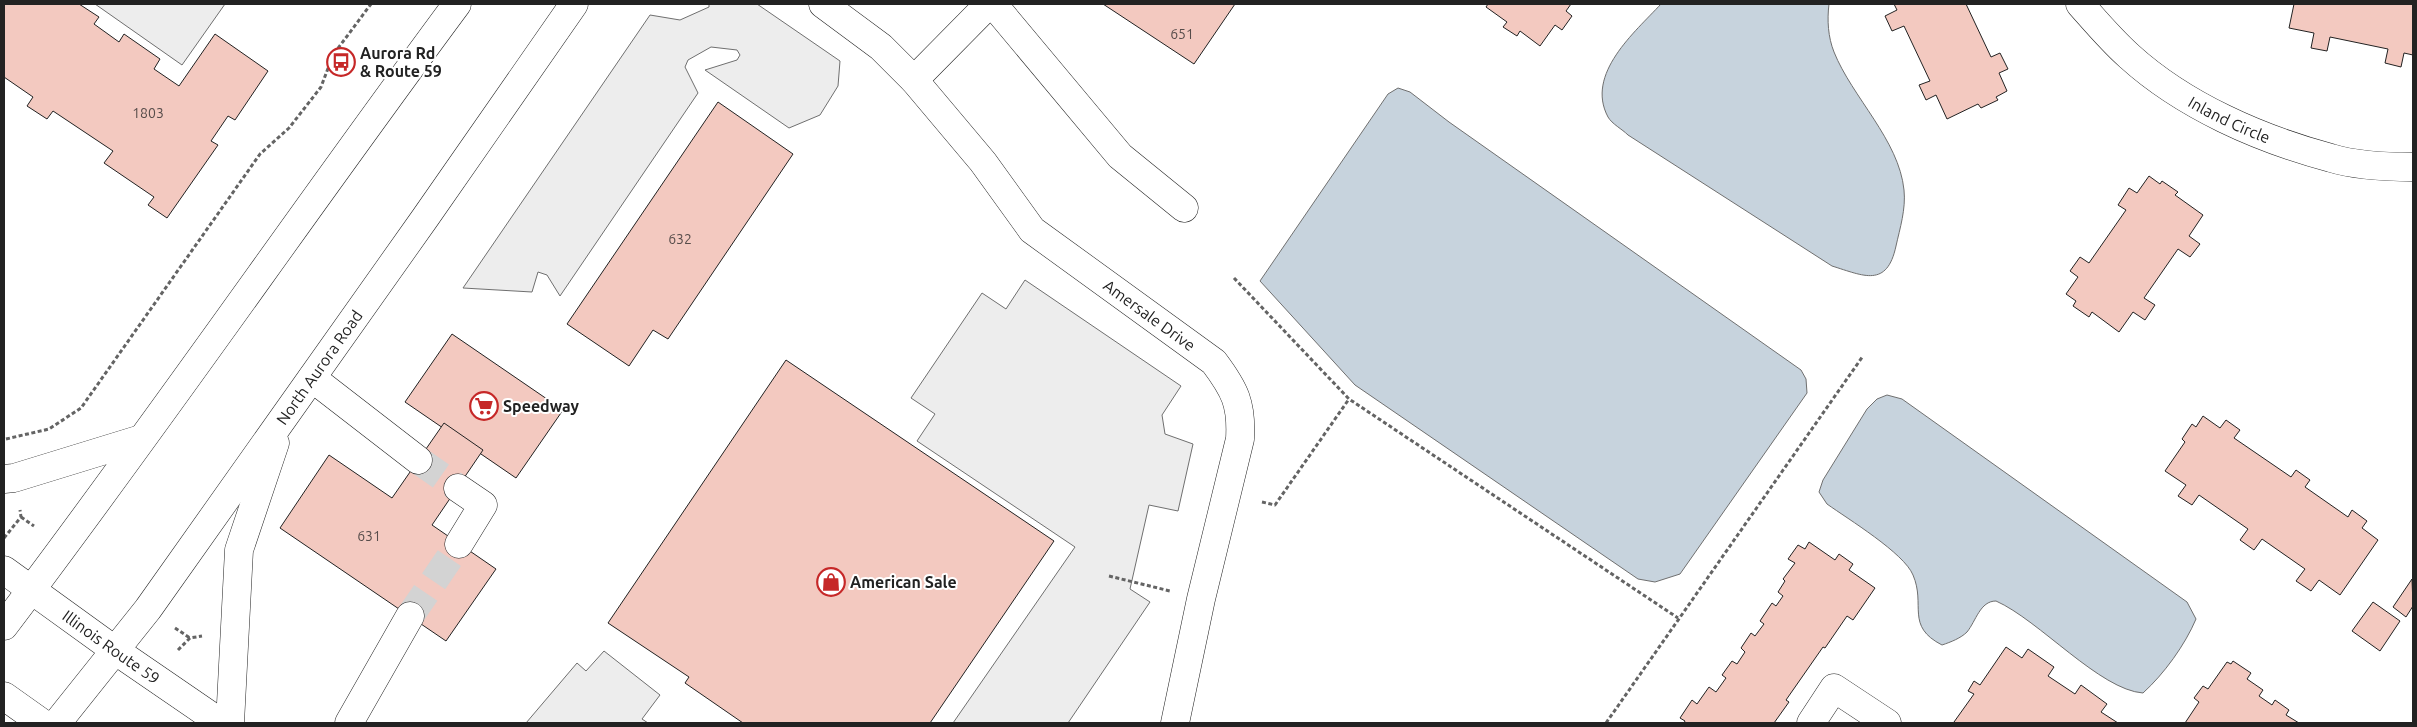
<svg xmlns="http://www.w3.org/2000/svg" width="2417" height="727" font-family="Ubuntu,sans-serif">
	<rect width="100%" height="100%" fill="#fff"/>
	<g fill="#ededed" stroke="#6f6f6f">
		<path d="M95 4H225L182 65Z"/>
		<path d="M709 4H757L840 61 838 86 820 115 789 128 705 70 737 60 740 55 737 50 711 47 688 60 685 67 698 93 560 296 547 275 538 272 532 292 463 288 650 15 680 20 709 7Z"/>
		<path d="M1025 280 1181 386 1162 415 1165 434 1193 444 1178 511 1149 505 1130 589 1150 602 1068 723H953L1075 547 917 441 935 414 911 398 982 293 1006 309Z"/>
		<path d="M604 651 660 695 642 719 648 723H526L577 663 586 671Z"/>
	</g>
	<g fill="#c7d3dd" stroke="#6f6f6f">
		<path d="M1661 4H1829C1827 20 1828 37 1834 52 1852 97 1899 140 1904 190 1906 209 1900 228 1896 246 1887 288 1864 276 1832 266L1628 135C1622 129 1612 124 1608 117 1585 74 1635 32 1661 4Z"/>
		<path d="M1398 88 1410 92 1449 122 1801 370 1806 379 1807 393 1680 574 1655 582 1638 579 1355 385 1260 281 1388 94Z"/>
		<path d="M1887 395 1902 399 2187 602 2196 619C2185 645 2164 674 2143 693 2100 690 2039 620 1996 601 1980 601 1976 621 1967 632 1961 638 1951 642 1942 645 1905 626 1926 605 1913 575 1904 553 1848 519 1827 504L1819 492 1823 480 1867 409 1877 399Z"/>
	</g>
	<g fill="#f3c9c0" stroke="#222">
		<path d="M4 4H79L99 17 94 24 119 42 124 34 160 59 154 69 179 86 215 34 268 71 235 120 228 116 211 141 218 145 167 218 148 205 154 197 104 163 113 151 53 111 47 119 27 106 33 97 4 77Z"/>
		<path d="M1103 4H1235L1194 64Z"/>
		<path d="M1488 4H1571L1566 11 1572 16 1562 30 1555 25 1540 46 1520 31 1517 36 1503 27 1507 22 1486 7Z"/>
		<path d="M1894 4H1966L1991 57 2000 53 2008 69 1999 73 2007 91 1996 97 1998 100 1981 108 1978 104 1947 119 1936 95 1926 100 1919 85 1930 81 1904 26 1892 31 1885 16 1897 10Z"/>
		<path d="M2294 4H2413V55L2404 53 2401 67 2385 63 2388 49 2330 37 2327 51 2311 48 2314 33 2289 28Z"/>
		<path d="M718 102 793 154 668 339 653 330 629 366 567 324Z"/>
		<path d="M2149 176 2160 184 2162 181 2178 192 2175 195 2203 215 2189 236 2200 244 2190 257 2178 249 2144 298 2155 305 2145 320 2133 312 2119 332 2092 312 2089 317 2073 306 2076 301 2066 294 2078 277 2070 271 2080 257 2089 263 2126 210 2118 205 2129 188 2137 193Z"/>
		<path d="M452 334 563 410 516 478 405 402Z"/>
		<path d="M786 360 1054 541 930 723H743L685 683 689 677 608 623Z"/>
		<path d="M2203 416 2220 428 2226 420 2240 430 2234 438 2291 477 2296 470 2310 480 2305 487 2348 517 2352 510 2367 521 2362 528 2378 540 2340 595 2319 580 2311 591 2296 581 2305 569 2262 539 2254 550 2240 540 2248 529 2199 495 2192 505 2178 496 2186 485 2165 471 2185 442 2182 439 2192 424 2196 427Z"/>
		<path d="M444 423 483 450 432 525 496 569 446 641 280 528 329 455 392 498Z"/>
		<path d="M1809 542 1835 560 1839 554 1853 564 1849 570 1875 588 1853 620 1847 616 1825 648 1823 647 1786 700 1789 702 1774 723H1684L1685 721 1680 718 1692 700 1697 704 1709 687 1716 692 1726 678 1722 675 1732 661 1737 664 1745 652 1741 648 1751 633 1755 636 1764 624 1760 621 1772 603 1776 606 1783 596 1778 592 1785 581 1783 579 1795 563 1788 559 1798 545 1805 549Z"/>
		<path d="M2412 579 2413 606 2406 617 2393 607Z"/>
		<path d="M2373 602 2400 621 2380 651 2352 631Z"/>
		<path d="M2006 647 2022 658 2028 649 2054 667 2048 676 2075 694 2081 685 2107 704 2101 712 2118 723H1956L1954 722 1974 694 1968 691 1974 681 1980 685Z"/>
		<path d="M2233 661 2251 673 2247 679 2263 690 2259 696 2272 705 2275 700 2289 710 2286 715 2299 723H2185L2199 702 2194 698 2203 686 2208 689 2227 662 2231 664Z"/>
	</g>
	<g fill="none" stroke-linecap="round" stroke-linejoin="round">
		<g stroke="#d3d3d3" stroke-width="28" stroke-dasharray="28 14" stroke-linecap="butt">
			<path d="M418 460 458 488"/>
			<path d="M410 616 459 544"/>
		</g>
		<defs>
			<g id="minor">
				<path id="s1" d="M823 4 881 47 914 80 983 162 1032 230 1214 362C1235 390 1242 404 1240 439L1201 599 1175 723"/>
				<path d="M993 4 1120 156 1184 208"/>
				<path id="s2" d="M2080 4C2096 22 2111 40 2129 56 2184 106 2260 139 2331 158 2357 166 2386 167 2413 167"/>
				<path d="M914 80 989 4"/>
				<path d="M312 378 418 460"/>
				<path d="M458 488 483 505 459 544"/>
				<path d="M349 723 410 616"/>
				<path d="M1811 723 1834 688 1887 723"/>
			</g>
			<g id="major">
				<path d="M4 479 14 478 141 439"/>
				<path id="s3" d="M4 570 116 651 221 723"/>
				<path d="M4 626C159 422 304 210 457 4"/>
				<path d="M4 696 42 723"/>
				<path id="s4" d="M57 723 148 609 425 218 574 4"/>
				<path d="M230 723 239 550 275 443"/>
			</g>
		</defs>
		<use href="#minor" stroke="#222" stroke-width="29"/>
		<use href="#major" stroke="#222" stroke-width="29"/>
		<g stroke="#646464" stroke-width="3" stroke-dasharray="4 2.5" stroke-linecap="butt">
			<path d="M1234 278 1349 399 1678 618"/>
			<path d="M6 439 49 429 81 408 260 154 289 128 321 87 333 55 371 4"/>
			<path d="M1262 502 1275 505 1349 399"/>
			<path d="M21 517 34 526"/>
			<path d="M4 538 21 517 20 510"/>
			<path d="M1109 576 1170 591"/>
			<path d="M175 628 190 638"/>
			<path d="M178 650 190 638 202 636"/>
			<path d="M1606 723 1863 356"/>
		</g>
		<use href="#minor" stroke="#fff" stroke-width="28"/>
		<use href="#major" stroke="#fff" stroke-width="28"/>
	</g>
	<defs>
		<symbol id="bus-ring" viewBox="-11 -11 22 22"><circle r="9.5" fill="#fff" stroke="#c62828" stroke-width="1.5"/><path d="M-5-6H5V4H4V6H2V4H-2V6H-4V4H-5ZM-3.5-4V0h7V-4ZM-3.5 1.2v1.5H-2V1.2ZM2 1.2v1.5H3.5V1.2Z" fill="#c62828"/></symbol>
		<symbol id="supermarket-ring" viewBox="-11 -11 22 22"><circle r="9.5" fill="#fff" stroke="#c62828" stroke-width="1.5"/><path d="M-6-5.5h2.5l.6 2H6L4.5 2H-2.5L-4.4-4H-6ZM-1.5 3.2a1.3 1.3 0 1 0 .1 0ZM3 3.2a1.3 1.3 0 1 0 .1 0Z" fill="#c62828"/></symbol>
		<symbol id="shop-ring" viewBox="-11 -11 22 22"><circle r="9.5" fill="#fff" stroke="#c62828" stroke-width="1.5"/><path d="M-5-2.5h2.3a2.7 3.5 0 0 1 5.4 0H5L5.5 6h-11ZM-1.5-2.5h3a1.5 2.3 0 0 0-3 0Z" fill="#c62828"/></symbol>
	</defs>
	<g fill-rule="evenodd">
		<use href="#bus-ring" x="325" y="46" width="32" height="32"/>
		<use href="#supermarket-ring" x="468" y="390" width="32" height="32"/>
		<use href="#shop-ring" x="815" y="566" width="32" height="32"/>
	</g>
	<g text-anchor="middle" stroke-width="4" stroke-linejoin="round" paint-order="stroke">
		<g font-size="14" fill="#564c4a">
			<text x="1182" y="39">651</text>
			<text x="148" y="118">1803</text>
			<text x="680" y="244">632</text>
			<text x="369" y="541">631</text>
		</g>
		<g font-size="16" font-weight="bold" fill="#222" stroke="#fff" text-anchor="start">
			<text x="360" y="59">Aurora Rd<tspan x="360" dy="18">&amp; Route 59</tspan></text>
			<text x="503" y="412">Speedway</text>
			<text x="850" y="588">American Sale</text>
		</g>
		<g font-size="16" fill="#222" stroke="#fff">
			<text dy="6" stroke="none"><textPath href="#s2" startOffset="191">Inland Circle</textPath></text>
			<text dy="6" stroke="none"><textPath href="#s1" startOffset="455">Amersale Drive</textPath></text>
			<text dy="6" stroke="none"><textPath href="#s4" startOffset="442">North Aurora Road</textPath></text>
			<text dy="6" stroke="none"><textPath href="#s3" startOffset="132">Illinois Route 59</textPath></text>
		</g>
	</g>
	<rect width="2417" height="727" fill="none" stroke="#222222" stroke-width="10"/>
</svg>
